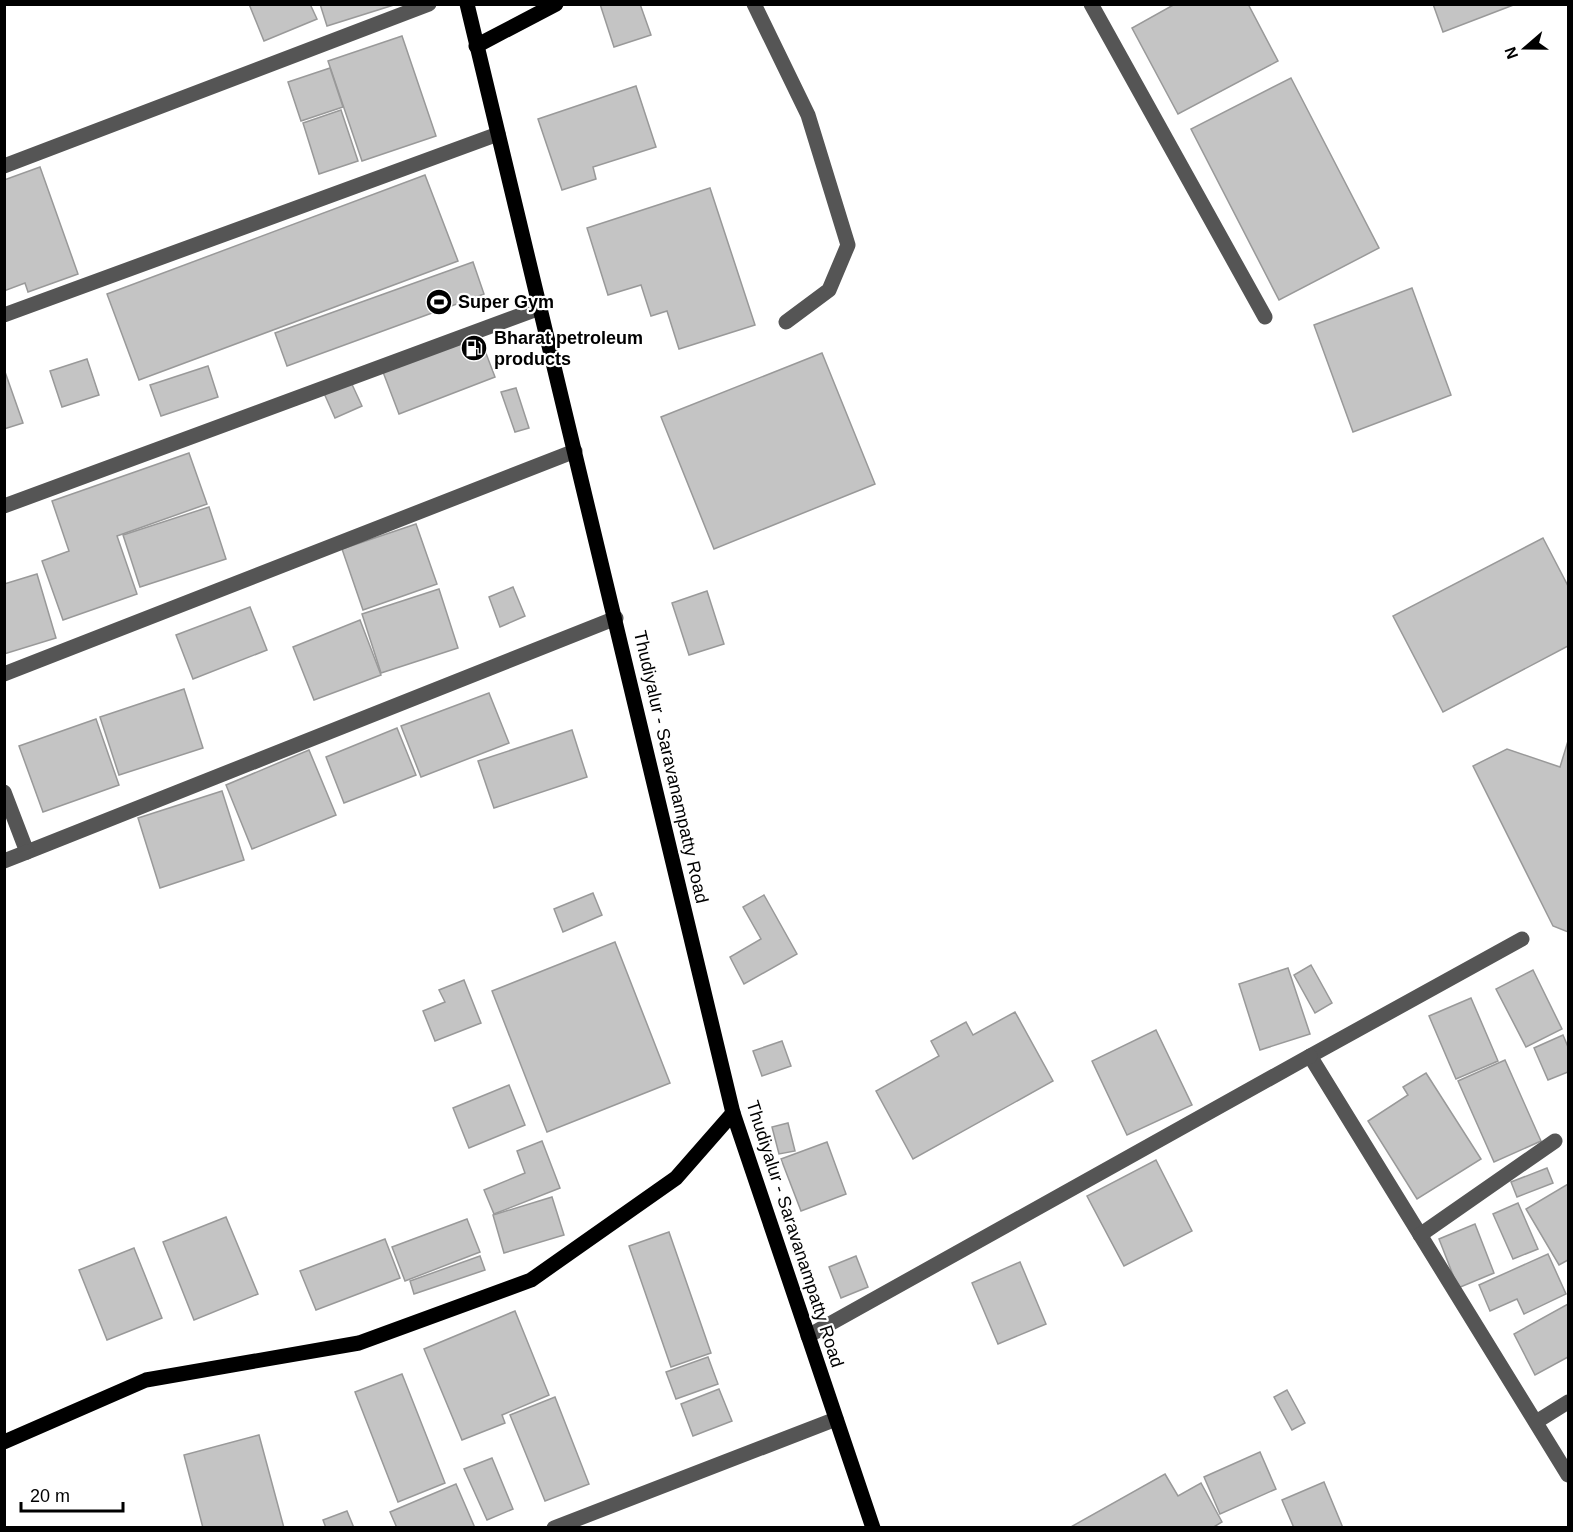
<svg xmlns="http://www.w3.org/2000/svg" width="1573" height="1532" font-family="Arial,sans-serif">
	<rect width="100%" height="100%" fill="#fff"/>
	<g fill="#c4c4c4" stroke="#999" stroke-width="1.5">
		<path d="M249 4H310L317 19 264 41Z"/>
		<path d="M320 4H397L327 26Z"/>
		<path d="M600 4H640L651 35 614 47Z"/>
		<path d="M1175 4H1248L1278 61 1178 114 1132 28Z"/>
		<path d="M1433 4H1516L1443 32Z"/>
		<path d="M402 36 436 136 362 161 328 61Z"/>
		<path d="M330 68 343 107 301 121 288 82Z"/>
		<path d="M1291 78 1379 248 1279 300 1191 129Z"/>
		<path d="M636 86 656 147 593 167 596 179 562 190 538 119Z"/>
		<path d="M341 110 358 161 319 174 303 123Z"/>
		<path d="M40 167 78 274 28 292 25 283 4 291V180Z"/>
		<path d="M425 175 458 261 139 380 107 294Z"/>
		<path d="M710 188 755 325 679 349 667 311 651 316 641 285 608 295 587 228Z"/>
		<path d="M473 262 484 294 287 366 275 333Z"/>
		<path d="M1412 288 1451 395 1353 432 1314 325Z"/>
		<path d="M479 335 495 377 399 414 383 372Z"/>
		<path d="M822 353 875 484 714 549 661 417Z"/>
		<path d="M87 359 99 395 62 407 50 371Z"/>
		<path d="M208 366 218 397 161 416 150 385Z"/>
		<path d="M4 369 23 423 4 429Z"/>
		<path d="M350 380 362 406 335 418 323 391Z"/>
		<path d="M516 388 529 428 515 432 501 392Z"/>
		<path d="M189 453 207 504 117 536 137 594 63 620 42 561 69 551 52 501Z"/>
		<path d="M209 507 226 559 140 587 123 535Z"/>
		<path d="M416 524 437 584 363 610 342 549Z"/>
		<path d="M1543 538 1568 586V646L1443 712 1393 616Z"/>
		<path d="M37 574 56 638 4 654V584Z"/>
		<path d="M513 587 525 616 500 627 489 597Z"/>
		<path d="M439 589 458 648 381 673 362 614Z"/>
		<path d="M707 591 724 644 689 655 672 603Z"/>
		<path d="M250 607 267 650 193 679 176 635Z"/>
		<path d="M360 620 381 675 314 700 293 647Z"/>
		<path d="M184 689 203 748 119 775 100 717Z"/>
		<path d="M489 693 509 743 421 777 401 726Z"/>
		<path d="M96 719 119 785 43 812 19 746Z"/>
		<path d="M397 728 416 775 344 803 326 757Z"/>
		<path d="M572 730 587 777 494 808 478 761Z"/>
		<path d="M1568 741V932L1553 926 1473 766 1507 749 1560 767Z"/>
		<path d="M309 750 336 815 252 849 226 785Z"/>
		<path d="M222 791 244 860 160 888 138 818Z"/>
		<path d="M593 893 602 915 563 932 554 909Z"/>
		<path d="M764 895 797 954 744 984 730 957 761 939 743 907Z"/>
		<path d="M615 942 670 1083 547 1132 492 991Z"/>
		<path d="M1311 965 1332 1003 1315 1013 1294 975Z"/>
		<path d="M1288 968 1310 1034 1260 1050 1239 984Z"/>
		<path d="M1533 970 1562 1029 1526 1047 1496 989Z"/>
		<path d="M464 980 481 1023 435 1041 423 1011 445 1002 439 990Z"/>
		<path d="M1471 998 1498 1061 1456 1079 1429 1016Z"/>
		<path d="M1015 1012 1053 1081 913 1159 876 1091 939 1056 931 1041 966 1022 973 1035Z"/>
		<path d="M1156 1030 1192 1105 1127 1135 1092 1061Z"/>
		<path d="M1563 1035 1568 1047V1072L1548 1080 1534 1048Z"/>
		<path d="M782 1041 791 1066 762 1076 753 1051Z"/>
		<path d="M1505 1060 1541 1141 1494 1162 1458 1081Z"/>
		<path d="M1426 1073 1481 1159 1417 1199 1368 1121 1408 1095 1403 1087Z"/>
		<path d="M509 1085 525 1125 469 1148 453 1108Z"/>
		<path d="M788 1123 795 1151 779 1154 772 1127Z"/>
		<path d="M542 1141 560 1188 494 1214 484 1190 525 1173 517 1151Z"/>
		<path d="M827 1142 846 1194 801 1211 781 1159Z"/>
		<path d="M1156 1160 1192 1231 1124 1266 1087 1196Z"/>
		<path d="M1547 1168 1553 1183 1517 1197 1511 1182Z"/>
		<path d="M1568 1184V1260L1559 1265 1526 1209Z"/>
		<path d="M552 1197 564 1235 504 1253 493 1215Z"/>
		<path d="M1518 1203 1538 1249 1513 1259 1493 1214Z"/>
		<path d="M226 1217 258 1294 194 1320 163 1242Z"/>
		<path d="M467 1219 480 1252 405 1281 392 1247Z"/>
		<path d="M1475 1224 1494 1273 1458 1288 1439 1239Z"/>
		<path d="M669 1232 711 1353 671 1367 629 1246Z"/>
		<path d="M385 1239 400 1278 316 1310 300 1271Z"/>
		<path d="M134 1248 162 1318 107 1340 79 1270Z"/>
		<path d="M1548 1254 1566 1294 1524 1314 1517 1299 1490 1311 1479 1285Z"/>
		<path d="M480 1256 485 1270 414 1294 410 1281Z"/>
		<path d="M856 1256 868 1287 841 1298 829 1267Z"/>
		<path d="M1020 1262 1046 1324 998 1344 972 1283Z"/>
		<path d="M1568 1304V1357L1535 1375 1514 1334Z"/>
		<path d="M515 1311 549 1395 502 1415 505 1423 462 1440 424 1349Z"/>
		<path d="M708 1357 718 1384 676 1399 666 1372Z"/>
		<path d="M402 1374 445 1483 398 1502 355 1392Z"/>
		<path d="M719 1389 732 1421 693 1436 681 1404Z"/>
		<path d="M1287 1390 1305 1423 1292 1430 1274 1397Z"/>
		<path d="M555 1397 589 1484 545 1501 510 1415Z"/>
		<path d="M259 1435 284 1528H203L184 1455Z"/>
		<path d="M1260 1452 1276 1489 1220 1514 1204 1477Z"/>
		<path d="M492 1458 513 1509 487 1520 464 1469Z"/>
		<path d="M1165 1474 1178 1496 1201 1483 1222 1522 1212 1528H1069Z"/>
		<path d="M1324 1482 1343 1528H1294L1282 1500Z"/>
		<path d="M456 1484 475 1528H397L390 1512Z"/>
		<path d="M347 1511 354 1528H326L323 1520Z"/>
	</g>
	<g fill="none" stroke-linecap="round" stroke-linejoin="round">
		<g stroke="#555" stroke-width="15">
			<path d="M754 4 808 115 848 245 829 290 786 322"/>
			<path d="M1091 4 1265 317"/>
			<path d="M4 166 429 4"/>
			<path d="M4 315 498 134"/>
			<path d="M4 506 540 308"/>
			<path d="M4 674 575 451"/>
			<path d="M4 792 27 852 616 618"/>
			<path d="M4 861 27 852"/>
			<path d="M1522 939 1310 1056 1568 1475"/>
			<path d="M1420 1235 1555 1141"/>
			<path d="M808 1336 1310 1056"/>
			<path d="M1536 1422 1568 1402"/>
			<path d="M554 1528 836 1419"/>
		</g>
		<g stroke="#000" stroke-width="15">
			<path d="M467 4 733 1113 873 1528"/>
			<path d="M476 46 556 4"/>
			<path d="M4 1442 146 1380 359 1343 531 1280 676 1178 733 1113"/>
		</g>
	</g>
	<defs>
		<symbol id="stadium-disc" viewBox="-11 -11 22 22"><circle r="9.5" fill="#000" stroke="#fff"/><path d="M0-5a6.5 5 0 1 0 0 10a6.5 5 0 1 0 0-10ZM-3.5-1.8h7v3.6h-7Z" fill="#fff"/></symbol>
		<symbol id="fuel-disc" viewBox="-11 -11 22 22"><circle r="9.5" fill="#000" stroke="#fff"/><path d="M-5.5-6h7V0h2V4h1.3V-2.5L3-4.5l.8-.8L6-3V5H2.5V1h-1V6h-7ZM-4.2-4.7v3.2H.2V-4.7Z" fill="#fff"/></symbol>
	</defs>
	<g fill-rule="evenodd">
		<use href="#stadium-disc" x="424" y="287" width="30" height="30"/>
		<use href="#fuel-disc" x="459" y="333" width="30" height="30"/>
	</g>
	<g text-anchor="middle" stroke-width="4.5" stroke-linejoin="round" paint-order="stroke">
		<g font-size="18" font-weight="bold" fill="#000" stroke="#fff" text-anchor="start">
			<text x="458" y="308">Super Gym</text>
			<text x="494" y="344">Bharat petroleum<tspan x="494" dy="21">products</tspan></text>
		</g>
		<g font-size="18" fill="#000" stroke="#fff">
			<text transform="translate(671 767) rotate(77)" y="6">Thudiyalur - Saravanampatty Road</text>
			<text transform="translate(795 1234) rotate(72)" y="6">Thudiyalur - Saravanampatty Road</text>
		</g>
	</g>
	<rect width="1573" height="1532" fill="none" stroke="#000000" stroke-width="12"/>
	<g transform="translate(1525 48) rotate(250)" stroke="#ffffff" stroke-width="4.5" paint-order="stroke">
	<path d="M0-4.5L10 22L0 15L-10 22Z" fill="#000000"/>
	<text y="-9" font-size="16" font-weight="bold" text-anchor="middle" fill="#000000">N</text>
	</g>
	<path d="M21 1502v9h102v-9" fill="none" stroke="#000000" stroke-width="3"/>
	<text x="30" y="1502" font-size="18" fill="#000000" stroke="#ffffff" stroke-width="4.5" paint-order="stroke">20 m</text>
</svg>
